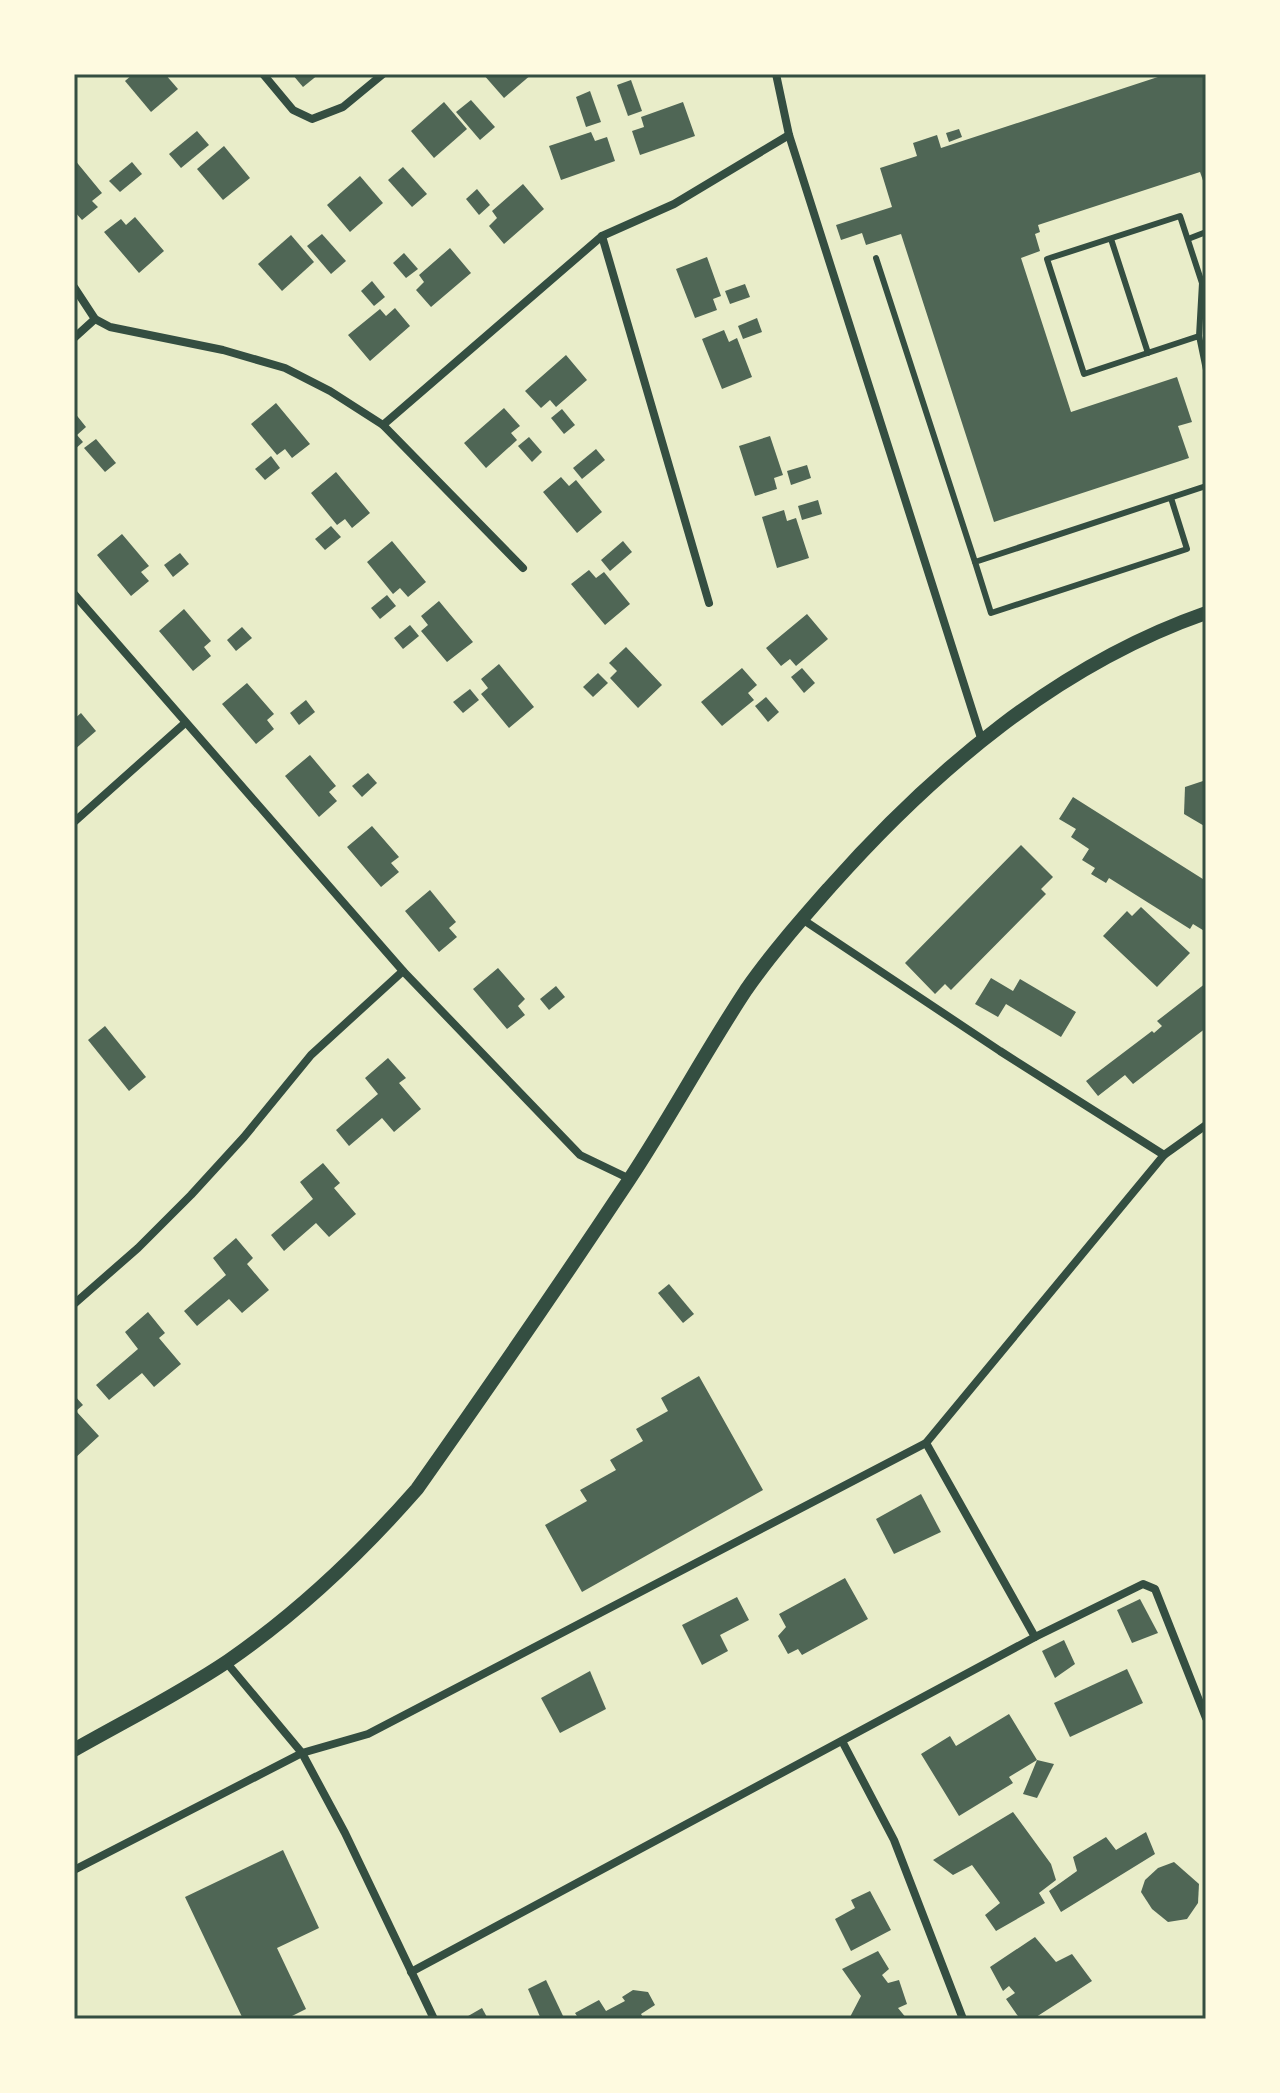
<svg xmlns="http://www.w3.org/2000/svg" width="1280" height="2093" font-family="Lato,sans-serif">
	<rect width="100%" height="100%" fill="#e9edc9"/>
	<g fill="#4f6655">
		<path d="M133 74H165L178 89 151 112 125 81Z"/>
		<path d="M292 74H319L303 87Z"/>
		<path d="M483 74H532L504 98Z"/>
		<path d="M1167 74H1206V189L1200 172 1038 225 1040 232 1035 234 1040 251 1021 258 1071 412 1177 377 1192 422 1178 426 1189 458 994 522 901 234 866 245 862 233 841 240 836 225 892 207 880 168 917 156 913 143 937 135 941 148Z"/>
		<path d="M631 80 642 111 628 116 617 85Z"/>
		<path d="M590 91 601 122 586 127 576 97Z"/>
		<path d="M471 100 495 127 480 140 456 112Z"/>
		<path d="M444 102 467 129 434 158 411 131Z"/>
		<path d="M683 102 695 136 640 155 632 131 644 127 641 117Z"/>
		<path d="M959 129 962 137 949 142 946 133Z"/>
		<path d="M197 131 209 145 181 168 169 154Z"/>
		<path d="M591 132 595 141 607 137 615 161 561 180 549 146Z"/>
		<path d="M224 146 250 178 223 200 197 169Z"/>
		<path d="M74 159 102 193 92 201 98 207 82 220 74 211Z"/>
		<path d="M132 162 142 174 120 192 109 181Z"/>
		<path d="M403 167 427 194 412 207 388 180Z"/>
		<path d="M360 176 383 203 350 232 327 205Z"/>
		<path d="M523 184 544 209 504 244 489 226 497 218 492 211Z"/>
		<path d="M477 189 490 205 479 215 466 199Z"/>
		<path d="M135 217 164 251 139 273 104 232 121 219 126 225Z"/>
		<path d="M322 234 346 261 331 274 307 246Z"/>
		<path d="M291 235 314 262 282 291 258 264Z"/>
		<path d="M450 248 471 273 431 307 416 290 424 282 419 275Z"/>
		<path d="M404 253 418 269 406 278 393 263Z"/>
		<path d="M707 257 721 296 713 299 717 310 695 318 676 269Z"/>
		<path d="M372 281 385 297 374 306 361 291Z"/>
		<path d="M745 284 750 297 730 304 725 291Z"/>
		<path d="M395 308 410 326 370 361 348 335 380 309 386 316Z"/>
		<path d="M757 318 762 332 743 339 738 326Z"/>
		<path d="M724 330 729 342 737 338 752 377 722 389 702 339Z"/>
		<path d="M566 355 587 380 556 407 550 400 541 408 525 391Z"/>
		<path d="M276 403 310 444 292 458 285 449 277 455 251 424Z"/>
		<path d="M504 408 520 426 511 433 517 440 486 468 464 443Z"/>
		<path d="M562 409 575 425 564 434 551 418Z"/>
		<path d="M74 412 86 427 77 435 83 442 74 450Z"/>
		<path d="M770 436 783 475 774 478 777 489 755 496 739 446Z"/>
		<path d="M529 437 542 452 532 462 518 446Z"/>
		<path d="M96 439 116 463 105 472 84 448Z"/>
		<path d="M596 449 605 460 582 479 573 468Z"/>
		<path d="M271 456 280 468 265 480 255 469Z"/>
		<path d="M807 465 811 478 791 485 787 471Z"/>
		<path d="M336 472 370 513 352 528 345 519 337 525 311 493Z"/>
		<path d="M561 477 569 486 576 480 602 512 577 533 543 492Z"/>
		<path d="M818 500 822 514 802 520 798 506Z"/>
		<path d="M784 510 787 521 796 518 809 558 777 568 762 517Z"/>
		<path d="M331 526 341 537 325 550 315 539Z"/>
		<path d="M122 534 149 566 141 572 149 581 131 596 97 555Z"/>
		<path d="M392 541 426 582 408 597 400 588 393 594 367 562Z"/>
		<path d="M623 541 632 552 610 571 601 560Z"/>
		<path d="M180 553 189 564 173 577 164 565Z"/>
		<path d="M589 570 596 578 604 572 630 604 605 625 571 584Z"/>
		<path d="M387 595 396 606 380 619 371 608Z"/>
		<path d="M439 601 473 642 447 662 421 631 428 625 421 616Z"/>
		<path d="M184 609 211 641 204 647 211 656 193 671 159 631Z"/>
		<path d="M807 614 828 639 796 666 790 659 781 666 766 648Z"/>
		<path d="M410 625 419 636 403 649 394 638Z"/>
		<path d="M242 627 252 638 236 651 227 640Z"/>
		<path d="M626 647 662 685 638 708 610 678 617 671 609 663Z"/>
		<path d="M499 664 534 707 509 728 481 694 488 688 481 679Z"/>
		<path d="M742 668 757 685 748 693 754 700 722 726 701 702Z"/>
		<path d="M802 668 815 683 804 693 791 677Z"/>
		<path d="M598 673 608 683 593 697 583 687Z"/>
		<path d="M247 683 274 714 267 720 274 729 256 744 222 704Z"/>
		<path d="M470 689 479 700 463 713 453 702Z"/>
		<path d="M766 697 779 712 768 722 755 706Z"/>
		<path d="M306 700 315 712 299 725 290 713Z"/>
		<path d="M81 713 96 731 74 750V719Z"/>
		<path d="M310 755 336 786 329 792 337 801 319 817 285 776Z"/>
		<path d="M368 773 377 783 362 797 352 786Z"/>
		<path d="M1206 780V827L1184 814 1185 787Z"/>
		<path d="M1073 797 1206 881V932L1193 924 1190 929 1109 878 1106 883 1091 874 1095 868 1082 860 1089 849 1071 837 1076 829 1059 819Z"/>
		<path d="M372 826 399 857 391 863 399 872 381 887 347 847Z"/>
		<path d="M1021 845 1053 877 1041 889 1046 894 951 990 945 984 935 994 905 963Z"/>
		<path d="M430 890 456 922 449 928 457 937 439 952 405 911Z"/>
		<path d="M1141 907 1190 953 1157 987 1103 936 1127 911 1132 916Z"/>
		<path d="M498 968 525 999 518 1006 525 1015 507 1029 473 989Z"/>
		<path d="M991 978 1013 991 1020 979 1076 1012 1061 1037 1006 1004 998 1017 975 1004Z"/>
		<path d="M1206 983V1028L1133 1084 1125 1075 1098 1096 1086 1081 1152 1031 1154 1033 1162 1026 1157 1021Z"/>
		<path d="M556 986 565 997 549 1010 540 999Z"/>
		<path d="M105 1026 146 1077 129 1091 88 1040Z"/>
		<path d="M388 1058 406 1078 399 1083 421 1109 394 1132 382 1118 349 1146 336 1130 378 1094 365 1078Z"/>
		<path d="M323 1163 340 1183 334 1188 356 1214 329 1237 316 1223 284 1251 271 1235 313 1199 300 1182Z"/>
		<path d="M236 1238 253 1258 247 1264 269 1290 242 1313 229 1299 197 1326 184 1311 226 1275 213 1258Z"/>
		<path d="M669 1284 694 1314 683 1323 658 1293Z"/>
		<path d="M148 1312 165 1333 159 1338 181 1364 154 1387 142 1373 109 1400 96 1385 138 1349 125 1332Z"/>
		<path d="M699 1376 763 1490 582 1592 545 1525 587 1501 580 1490 616 1470 610 1460 643 1441 636 1429 668 1411 661 1398Z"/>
		<path d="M74 1395 83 1405 76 1411 99 1436 74 1459Z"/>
		<path d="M921 1494 941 1532 894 1554 876 1519Z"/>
		<path d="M845 1578 868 1619 802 1655 798 1649 788 1654 778 1636 786 1627 779 1614Z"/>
		<path d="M737 1597 749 1620 720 1635 728 1651 702 1665 682 1625Z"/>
		<path d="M1140 1599 1158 1633 1132 1643 1117 1610Z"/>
		<path d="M1064 1640 1075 1664 1055 1678 1042 1651Z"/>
		<path d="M1127 1669 1143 1703 1070 1737 1054 1703Z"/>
		<path d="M590 1671 606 1709 560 1733 541 1698Z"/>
		<path d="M1009 1714 1037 1760 1054 1764 1037 1798 1023 1794 1037 1760 1009 1777 1013 1783 959 1816 921 1754 950 1736 956 1746Z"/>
		<path d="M1013 1812 1051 1864 1056 1880 1039 1893 1045 1903 996 1931 985 1915 1000 1903 972 1865 953 1875 933 1860Z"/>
		<path d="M1146 1832 1155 1854 1061 1912 1049 1891 1077 1871 1073 1857 1106 1837 1116 1850Z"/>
		<path d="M283 1850 319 1928 277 1948 306 2009 286 2019H243L185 1897Z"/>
		<path d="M1174 1862 1199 1884 1198 1903 1187 1919 1168 1922 1152 1909 1141 1892 1145 1880 1158 1868Z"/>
		<path d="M870 1891 891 1930 851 1951 835 1919 855 1908 851 1900Z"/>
		<path d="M1035 1937 1056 1962 1072 1954 1092 1981 1033 2019H1020L1006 1999 1015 1993 1009 1986 1003 1991 990 1967Z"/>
		<path d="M878 1951 889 1969 882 1975 888 1983 899 1980 907 2004 898 2008 907 2019H854L850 2017 861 1996 842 1969Z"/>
		<path d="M546 1980 564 2018 541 2019 528 1989Z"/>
		<path d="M633 1990 648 1992 655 2005 641 2014 644 2019H579L575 2013 599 2000 606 2011 625 2001 622 1997Z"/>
		<path d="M482 2008 488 2019H463Z"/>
	</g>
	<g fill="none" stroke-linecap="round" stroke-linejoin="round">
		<g stroke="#344e41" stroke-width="6">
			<path d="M1111 239 1148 353"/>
			<path d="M1188 239 1206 232"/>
			<path d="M876 258 975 562"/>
			<path d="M1199 336 1084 374 1047 259 1180 216 1202 283 1199 336 1206 370"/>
			<path d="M1171 498 1187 549 991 613 975 562 1206 486"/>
		</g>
		<g stroke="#344e41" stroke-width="8">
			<path d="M263 74 293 110 312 119 343 107 383 74"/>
			<path d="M776 74 789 135 982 741"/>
			<path d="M602 236 709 603"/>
			<path d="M74 287 95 319 110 327 223 350 285 368 330 391 383 425 523 568"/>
			<path d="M74 338 95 319"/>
			<path d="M383 425 602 236 674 204 789 135"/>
			<path d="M74 594 403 971 580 1155 630 1179"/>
			<path d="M74 822 185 723"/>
			<path d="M802 919 1000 1051 1164 1155"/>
			<path d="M74 1304 138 1248 191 1195 244 1137 311 1055 403 971"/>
			<path d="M926 1443 1035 1637"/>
			<path d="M226 1662 302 1753 345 1833 434 2019"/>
			<path d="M842 1741 894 1840 963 2019"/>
			<path d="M74 1870 302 1753 368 1734 926 1443 1164 1155 1206 1125"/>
			<path d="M411 1972 1035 1637 1143 1584 1155 1589 1206 1718"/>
		</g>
		<path stroke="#344e41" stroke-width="14" d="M74 1750C125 1721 179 1694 228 1661 299 1612 360 1554 417 1489 489 1387 560 1284 629 1180 670 1118 705 1052 746 990 771 954 801 920 830 887 933 771 1057 665 1206 613"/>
	</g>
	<rect width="1280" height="2093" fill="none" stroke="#fefae0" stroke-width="152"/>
	<rect x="76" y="76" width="1128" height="1941" fill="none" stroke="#344e41" stroke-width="3"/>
</svg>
